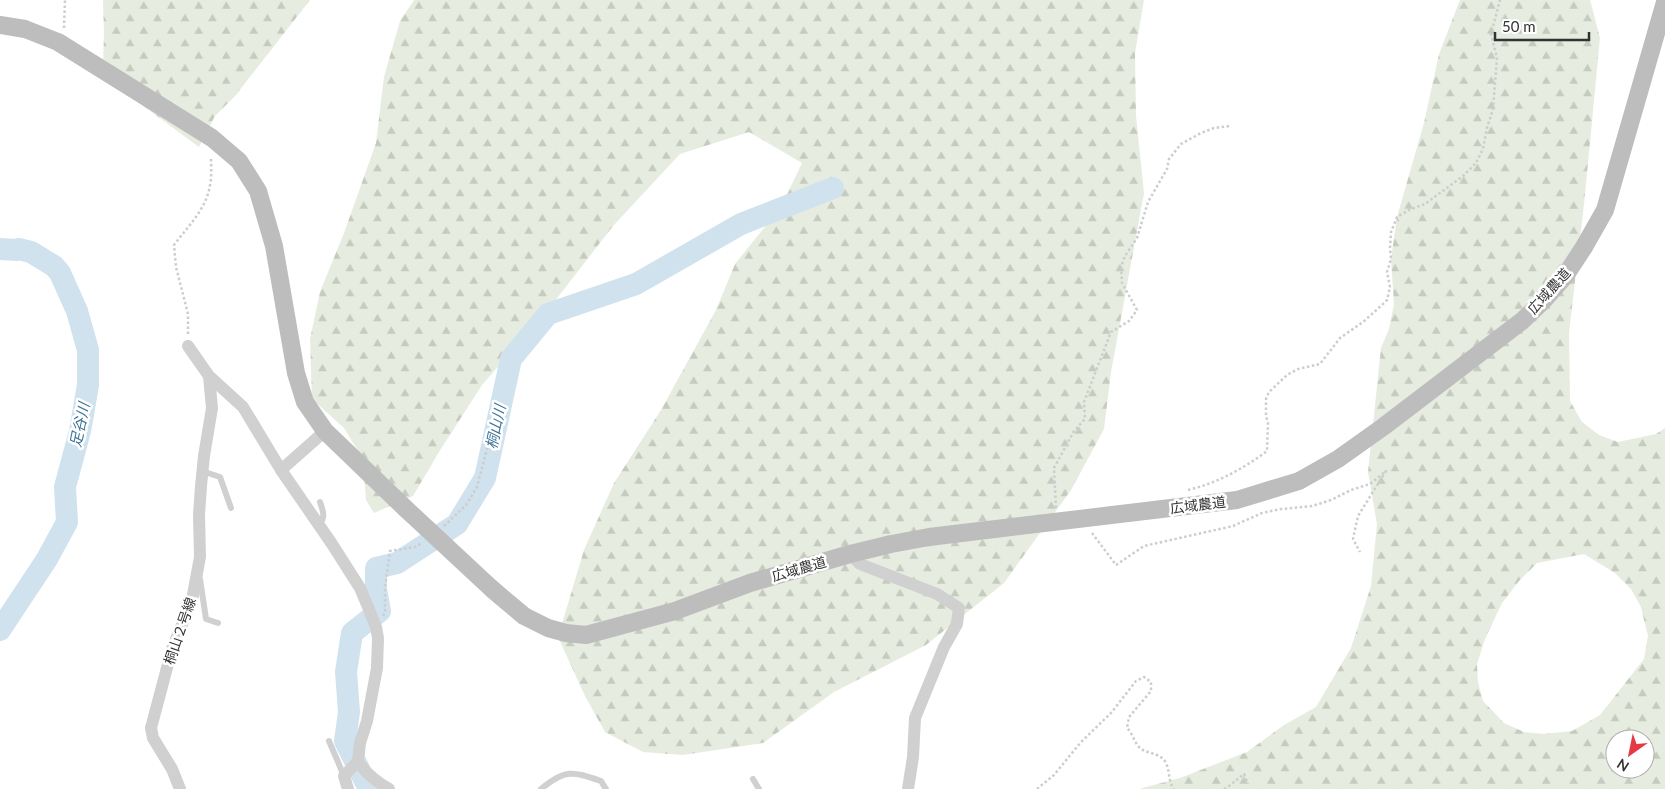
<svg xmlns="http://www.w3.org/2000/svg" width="1665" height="789" font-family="Lato,'Noto Sans JP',sans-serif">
	<defs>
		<pattern id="forest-firs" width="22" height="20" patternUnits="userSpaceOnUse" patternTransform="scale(1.25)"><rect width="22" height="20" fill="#e6ecdf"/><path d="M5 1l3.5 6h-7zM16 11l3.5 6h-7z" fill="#c6cbc0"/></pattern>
	</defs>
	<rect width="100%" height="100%" fill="#fff"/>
	<g fill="url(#forest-firs)" fill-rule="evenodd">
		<path d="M103 0H310L235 96 215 116 199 147 138 102 103 67 104 33Z"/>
		<path d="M414 0H1144L1135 53 1136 116 1144 193 1111 372 1104 429 1071 490 1004 583 926 645 834 692 763 743 683 755 643 752 605 732 585 696 558 637 584 550 614 483 661 410 716 310 735 264 781 207 802 163 749 132 680 154 613 226 551 306 482 385 439 452 413 496 374 513 366 500 363 459 344 428 312 399 310 339 320 292 344 233 376 143 384 77 400 21Z"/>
		<path d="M1460 0H1590L1600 38 1584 204 1569 333 1570 401 1582 422 1599 435 1618 442 1656 434 1665 428V789H1139L1180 778 1247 752 1284 725 1316 707 1351 648 1371 586 1377 524 1368 472 1381 348 1389 329 1394 304 1391 259 1397 217 1424 123 1439 54ZM1584 554 1615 573 1631 589 1641 607 1648 636 1644 659 1600 715 1572 731 1544 734 1524 732 1504 723 1483 701 1478 682 1477 664 1485 639 1502 603 1519 581 1537 563ZM1615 739H1645V769H1615Z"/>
	</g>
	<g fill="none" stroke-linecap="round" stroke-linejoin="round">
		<g stroke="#cfe2ee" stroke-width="22">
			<path d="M0 249 17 250 19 249 31 252 54 266 60 273 77 311 88 350V385L80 431 65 487 67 522 47 559 0 630"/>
			<path d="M369 789 345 741 349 712 346 672 352 633 380 611 376 589V568L397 563 457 524 485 478 511 359 548 314 636 284 741 224 833 188"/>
		</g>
		<g stroke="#cdcdcd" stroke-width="2.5" stroke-dasharray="2.5 2.5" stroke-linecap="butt">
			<path d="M64 28 65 0"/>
			<path d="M188 334V314L176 267 174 245C188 226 206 210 210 185 212 176 211 166 211 157"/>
			<path d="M1188 490C1217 483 1243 469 1267 451L1268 423 1266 416V399L1269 392 1287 375 1298 369 1320 364 1340 338 1363 322 1382 305 1387 300 1390 287 1387 272 1391 259 1390 248 1391 232 1397 217 1409 210 1425 204 1463 176 1476 163 1483 149 1487 128 1493 109 1497 58 1491 34 1500 0"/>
			<path d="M1056 508 1054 468 1074 431 1085 419 1084 402 1111 332 1129 321 1137 310 1122 283 1121 267 1125 256 1137 238 1148 202 1167 169 1169 159 1181 144 1201 133 1214 128 1230 126"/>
			<path d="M444 526 466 505 477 487 498 407"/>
			<path d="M1092 533 1116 565 1144 546 1233 526 1262 513 1281 509 1312 506 1331 500 1351 490 1370 484 1386 471 1358 516 1353 539 1360 552"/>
			<path d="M383 616 385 612V587L390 551 415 547 422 543"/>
			<path d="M1037 789 1054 775 1081 742 1111 713 1136 681 1144 677 1151 682V691L1129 717 1127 728C1133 734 1135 744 1140 748 1147 754 1157 752 1164 760 1171 769 1167 780 1174 789"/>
			<path d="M1224 789 1229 786 1244 774 1248 784"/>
		</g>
		<g stroke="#d0d0d0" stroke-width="6">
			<path d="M202 471 220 477 231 508"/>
			<path d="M319 525C326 517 323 511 320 502"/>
			<path d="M200 579 206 619 218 623"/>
			<path d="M329 741 344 776"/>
			<path d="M753 779 759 789"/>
			<path d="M541 789C565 769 572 771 601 781L606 789"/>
		</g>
		<g stroke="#d0d0d0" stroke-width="12">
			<path d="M188 346 209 376 243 407 281 470 332 544 360 588 368 607 376 627 378 638 377 668 367 721 360 743 358 761C365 773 377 782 389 789"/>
			<path d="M281 470 325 431"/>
			<path d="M850 554 860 564 937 594 959 608 957 624 944 647 915 718 913 757 908 789"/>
			<path d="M180 789 172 769 153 738 151 728 172 649 192 600 200 557 199 515 201 486 204 456 212 408 209 376"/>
			<path d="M348 789 344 776 358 761"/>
		</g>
		<g stroke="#bdbdbd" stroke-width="18">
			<path d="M0 25 25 29 58 42 212 138 239 161 258 191 274 246 296 373 305 402 325 431 406 509"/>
			<path d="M492 589 524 616 548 628 566 633 586 635 675 611 750 583 850 554 891 544 929 537 1237 500 1299 481 1338 459 1383 427 1522 321 1543 301 1565 276 1584 247 1605 210 1665 2"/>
		</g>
		<path stroke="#bdbdbd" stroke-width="18" d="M406 509 492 589"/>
	</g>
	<g text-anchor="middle" stroke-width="5" stroke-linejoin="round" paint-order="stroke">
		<g font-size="14" fill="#333" stroke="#fff">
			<text transform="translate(1549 291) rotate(-48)" y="5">広域農道</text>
			<text transform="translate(1198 505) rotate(-7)" y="5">広域農道</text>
			<text transform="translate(799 569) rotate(-16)" y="5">広域農道</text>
			<text transform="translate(180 631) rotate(-71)" y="5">桐山２号線</text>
		</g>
		<g font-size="15" font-style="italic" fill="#3f7597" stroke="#fff">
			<text transform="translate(80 425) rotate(-78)" y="5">足谷川</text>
			<text transform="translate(496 427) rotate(-78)" y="5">桐山川</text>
		</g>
	</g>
	<g transform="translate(1630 754) rotate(213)"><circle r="24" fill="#ffffff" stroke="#adadad"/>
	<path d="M0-4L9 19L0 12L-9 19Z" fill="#e63946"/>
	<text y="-8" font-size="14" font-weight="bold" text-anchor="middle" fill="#333333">N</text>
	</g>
	<path d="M1495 32v8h94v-8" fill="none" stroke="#333333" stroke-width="2.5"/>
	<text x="1502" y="32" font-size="15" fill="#333333" stroke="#ffffff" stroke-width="4" paint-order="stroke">50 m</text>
</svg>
